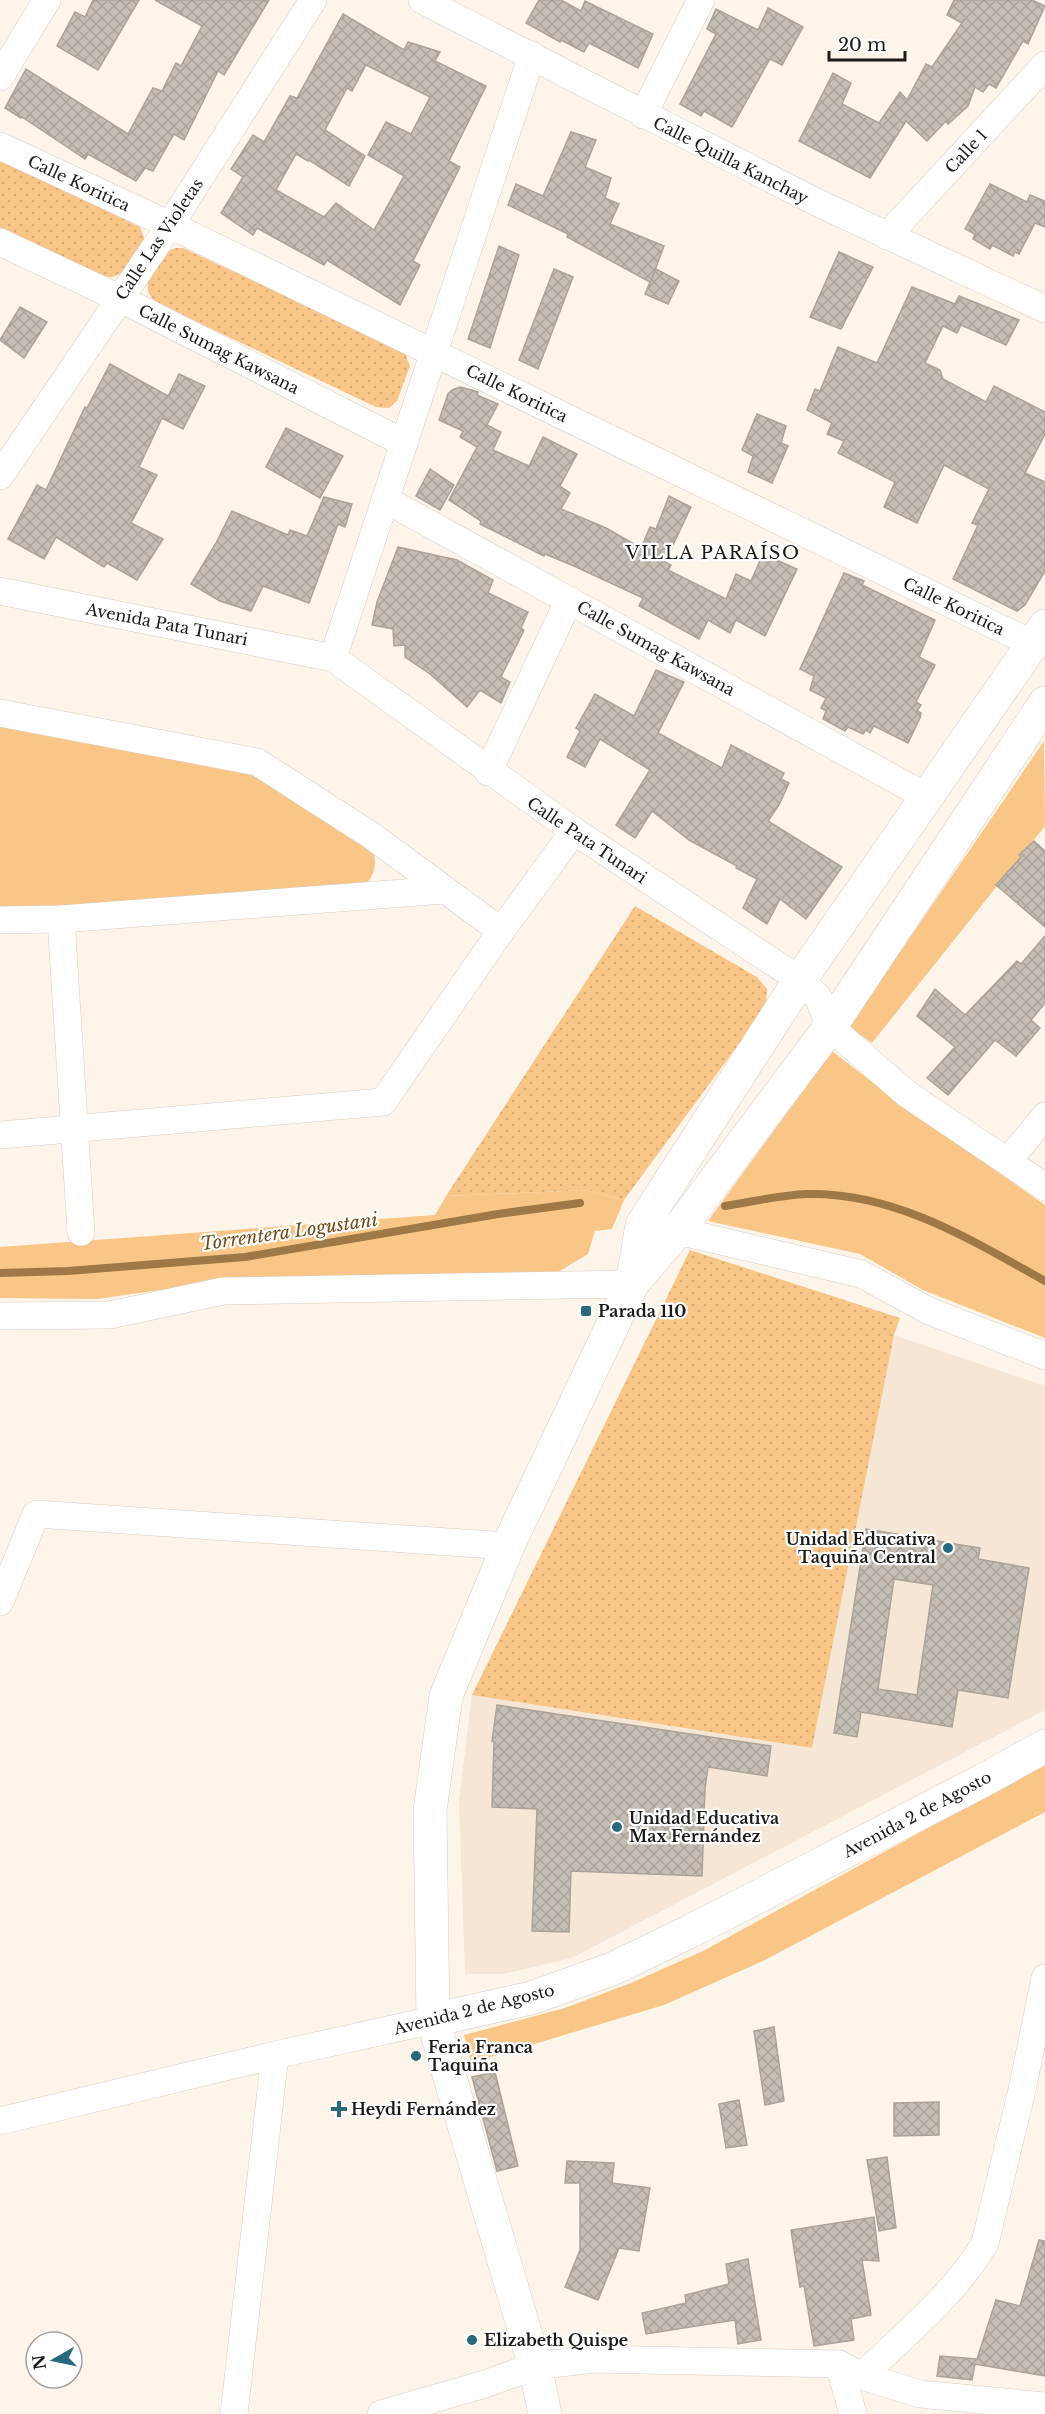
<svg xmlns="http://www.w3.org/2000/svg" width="1045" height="2414" font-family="'Libre Baskerville',serif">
	<defs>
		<pattern id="park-dots" width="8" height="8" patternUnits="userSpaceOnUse" patternTransform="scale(1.5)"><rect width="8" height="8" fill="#fac687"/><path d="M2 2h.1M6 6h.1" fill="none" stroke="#d6aa74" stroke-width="1.8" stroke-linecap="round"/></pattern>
		<pattern id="building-cross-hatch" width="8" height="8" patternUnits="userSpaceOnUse" patternTransform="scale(1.5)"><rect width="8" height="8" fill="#c6beb4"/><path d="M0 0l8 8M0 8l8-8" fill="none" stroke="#aaa39a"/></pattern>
	</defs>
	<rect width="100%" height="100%" fill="#fef5ea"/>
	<path fill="#f5e6d6" d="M894 1335 1045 1386V1710L572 1958 504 1974H465L459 1800 472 1695 811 1748Z"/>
	<g fill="#fac687">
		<path d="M0 723 250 771 372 847C377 862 376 872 366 884L0 911Z"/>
		<path d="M1044 741 1045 826 872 1043 849 1027Z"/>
		<path d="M832 1051 903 1106 1045 1205V1338L923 1290 860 1254 708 1221Z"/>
		<path d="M588 1190 624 1200 612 1229 595 1231 588 1254 558 1272 231 1280 97 1299 0 1298V1247L435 1215 446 1196Z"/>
		<path d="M1045 1764V1812L763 1961 664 2005 471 2063 464 2035 565 2008 631 1983 703 1951Z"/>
	</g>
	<g fill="url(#park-dots)">
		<path d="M0 160 140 227 145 240C135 255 124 283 103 276L0 228Z"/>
		<path d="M175 248H183L404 351 410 366 397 401 389 408 376 407 157 303C142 290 147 279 157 265 163 257 166 251 175 248Z"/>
		<path d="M635 906 757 977 767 989 766 1007 624 1200 588 1190 446 1196Z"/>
		<path d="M690 1250 900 1318 894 1335 812 1748 472 1695Z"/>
	</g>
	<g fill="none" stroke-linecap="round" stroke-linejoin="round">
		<g stroke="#9e7846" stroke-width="8">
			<path d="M725 1206C751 1202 780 1195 807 1194 895 1192 971 1240 1045 1281"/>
			<path d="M0 1273 68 1271 245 1257 498 1214 580 1203"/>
		</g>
	</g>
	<g fill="url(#building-cross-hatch)" stroke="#aba399" stroke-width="1.5" fill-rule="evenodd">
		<path d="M93 0H139L98 70 57 46 75 12 85 17Z"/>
		<path d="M155 0H269L224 75 218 71 184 140 174 134 153 171 145 168 136 181 88 154 85 159 22 117 21 118 5 108 26 69 128 134 153 88 162 91 176 63 181 66 202 26Z"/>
		<path d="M539 0H561L581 11 585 1 653 34 638 68 589 43 584 52 561 40 560 42 526 23Z"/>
		<path d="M954 0H1032L1045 6 1028 44 1023 41 996 88 989 84 983 92 975 87 968 106 948 124 946 121 927 141 906 121 870 178 799 141 833 73 851 83 842 104 879 123 900 92 907 100 926 64 932 67 962 23 947 15Z"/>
		<path d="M768 8 803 27 782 65 770 59 732 127 704 111 701 116 680 104 716 34 707 29 716 9 758 30Z"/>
		<path d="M343 14 404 50 408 42 440 52 435 61 486 86 449 161 460 167 413 261 420 265 400 305 327 260 324 265 257 228 253 235 221 213 243 177 231 169 253 135 264 142 290 96 297 98ZM366 65 430 97 411 134 386 122 368 155 404 176 374 230 336 203 324 217 276 190 296 154 308 161 309 160 349 186 365 156 325 130 347 88 352 91Z"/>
		<path d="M571 132 596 140 585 167 611 178 605 198 619 204 610 224 664 246 651 281 656 269 679 281 668 304 645 294 650 282 567 237 568 234 508 205 516 184 543 196Z"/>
		<path d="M990 184 1027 202 1030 195 1045 201V227L1035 223 1019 254 1015 252 1013 256 992 245 990 249 973 239 975 234 965 229Z"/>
		<path d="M499 246 519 255 490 348 468 339Z"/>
		<path d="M839 252 873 267 841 329 810 317Z"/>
		<path d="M554 269 573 277 538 369 519 360Z"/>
		<path d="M912 287 955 304 959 296 1019 320 1006 345 961 325 957 333 943 326 925 363 940 370 943 379 986 402 994 386 1045 412V434L1025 473 1045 482V571L1025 605 1017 611 953 579 978 525 972 523 989 489 944 465 917 523 884 507 895 482 838 453 844 441 827 434 832 423 807 410 815 389 820 391 838 347 877 363Z"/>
		<path d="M20 307 47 322 24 358 0 340Z"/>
		<path d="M110 364 168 396 179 374 205 386 183 429 162 418 139 467 157 475 131 523 163 539 137 580 107 563 104 567 56 537 44 559 8 539 37 485 46 490 85 407 87 408Z"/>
		<path d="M460 387 475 391 478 392 477 395 498 404 487 425 501 432 493 450 529 466 543 437 577 454 560 486 570 493 561 509 606 528 641 548 650 527 656 529 669 496 691 507 665 562 671 565 668 570 726 599 736 574 751 581 763 554 797 569 765 636 736 620 730 633 708 620 699 639 639 606 643 598 574 566 545 554 544 556 480 524 481 521 449 500 477 447 460 437 463 431 439 420 448 394 452 390Z"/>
		<path d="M757 414 786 426 781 443 788 446 772 483 748 472 753 456 742 450Z"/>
		<path d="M286 428 343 456 320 498 266 467Z"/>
		<path d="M430 469 454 485 440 510 416 496Z"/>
		<path d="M324 497 352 504 345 527 338 524 309 603 263 586 251 611 220 601 191 584 216 543 232 511 288 535 290 530 307 536Z"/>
		<path d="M398 547 457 560 493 580 488 593 528 612 521 628 524 630 501 677 510 682 501 703 480 690 467 707 430 674 405 657V645L394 646 393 629 372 625 377 602Z"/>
		<path d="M844 573 864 581 862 585 935 620 919 657 935 665 916 702 921 705 917 711 921 713 920 718 908 743 874 726 870 733 866 730 863 734 848 727 845 731 823 719 826 711 821 708 826 698 810 690 814 676 800 669Z"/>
		<path d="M656 670 684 682 658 733 722 768 731 745 784 773 781 779 789 783 779 805 768 821 842 867 806 919 780 899 767 924 743 908 757 879 736 868 737 866 689 840 652 811 635 838 616 825 650 770 600 739 585 767 567 757 580 731 576 728 595 694 634 716Z"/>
		<path d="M1034 841 1045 851V927L996 885 1021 857 1019 855Z"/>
		<path d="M1045 936V1003L1031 1020 1040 1028 1016 1056 995 1040 948 1095 927 1078 955 1047 917 1016 935 989 965 1015 1017 961 1021 964Z"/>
		<path d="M866 1529 980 1548 978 1559 1029 1568 1008 1698 958 1690 952 1727 861 1712 857 1737 834 1733ZM894 1579 933 1585 917 1695 878 1689Z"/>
		<path d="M497 1705 771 1746 767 1776 708 1767 705 1788 702 1876 571 1871 569 1932 532 1931 537 1809 492 1807 494 1742 492 1741Z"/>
		<path d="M774 2027 784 2101 765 2105 754 2031Z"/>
		<path d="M495 2072 518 2166 497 2171 472 2077Z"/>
		<path d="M739 2100 747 2145 726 2148 719 2104Z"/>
		<path d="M939 2102V2135L894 2136V2103Z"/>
		<path d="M887 2157 896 2228 879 2231 867 2160Z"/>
		<path d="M567 2161 614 2163 612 2183 650 2188 639 2251 619 2248 598 2300 565 2287 580 2250V2183H565Z"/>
		<path d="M874 2217 879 2261 862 2260 871 2315 851 2319 854 2340 814 2346 804 2286 800 2287 791 2230Z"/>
		<path d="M1039 2240 1045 2241V2376L975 2364 972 2380 937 2376 940 2356 977 2359 996 2300 1020 2306Z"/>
		<path d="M748 2259 761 2340 738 2344 735 2320 646 2334 642 2313 686 2303 685 2295 729 2284 726 2264Z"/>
	</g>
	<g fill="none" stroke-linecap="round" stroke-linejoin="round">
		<defs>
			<g id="minor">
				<path d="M422 0 814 201 1045 309"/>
				<path d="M0 77 47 0"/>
				<path d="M643 115 701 0"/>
				<path d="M0 146 170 225 1033 644"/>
				<path d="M887 236 1045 65"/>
				<path d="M0 242 119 298 404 443"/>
				<path d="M0 476 170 225 313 0"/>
				<path d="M386 500 927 797"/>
				<path d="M0 591 333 658 574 831 800 980 818 997 830 1027 907 1094 1045 1187"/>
				<path d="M333 658 532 55"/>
				<path d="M0 713 257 762 372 836 501 931"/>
				<path d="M488 772 569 600"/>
				<path d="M61 919 81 1232"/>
				<path d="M0 920 61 919 444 890"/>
				<path d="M0 1135 383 1102 501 931 574 831"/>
				<path d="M1008 1161 1045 1116"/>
				<path d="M661 1227 861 1274 929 1311 1045 1356"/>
				<path d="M0 1316 110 1315 223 1291 632 1284"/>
				<path d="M0 1602 36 1514 508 1546"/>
				<path d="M0 2121 275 2055 433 2020"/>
				<path d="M839 2364 853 2414"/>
				<path d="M862 2376C904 2335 956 2293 985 2243L1022 2090 1045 1978"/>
				<path d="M234 2414 275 2055"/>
				<path d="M381 2414 485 2384 535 2366 594 2359 839 2364 862 2376 920 2394 1045 2406"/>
			</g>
			<path id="tertiary" d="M433 2020 531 1998 612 1969 693 1930 982 1781 1045 1746"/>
			<g id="secondary">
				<path d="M632 1284 642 1225 800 980 1045 626"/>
				<path d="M545 2414 535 2366 433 2020 430 1810 446 1696 508 1546 632 1284 678 1230 830 1027 1045 703"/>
			</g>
		</defs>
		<use href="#minor" stroke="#d6cdc3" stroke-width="28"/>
		<use href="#tertiary" stroke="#d6cdc3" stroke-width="34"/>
		<use href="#secondary" stroke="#d6cdc3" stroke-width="34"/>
		<use href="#minor" stroke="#fff" stroke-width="27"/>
		<use href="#tertiary" stroke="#fff" stroke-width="33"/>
		<use href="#secondary" stroke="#fff" stroke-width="33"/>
	</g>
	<g fill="#28697d" stroke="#fff" stroke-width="2">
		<rect x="580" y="1305" width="12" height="12" rx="3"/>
		<circle cx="948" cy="1548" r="6"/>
		<circle cx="617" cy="1827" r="6"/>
		<circle cx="416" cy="2056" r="6"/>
		<path d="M336 2100h6v6h6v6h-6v6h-6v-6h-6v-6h6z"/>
		<circle cx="472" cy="2340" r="6"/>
	</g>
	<g text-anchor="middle" stroke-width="4.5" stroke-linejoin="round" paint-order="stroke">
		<g font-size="16" fill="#1d1a16" stroke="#fff">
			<text transform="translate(966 151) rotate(-47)" y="6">Calle 1</text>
			<text transform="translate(731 160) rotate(27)" y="6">Calle Quilla Kanchay</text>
			<text transform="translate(79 183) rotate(25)" y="6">Calle Koritica</text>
			<text transform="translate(159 239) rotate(-56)" y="6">Calle Las Violetas</text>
			<text transform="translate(219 349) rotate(27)" y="6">Calle Sumag Kawsana</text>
			<text transform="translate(517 393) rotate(26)" y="6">Calle Koritica</text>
			<text transform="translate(954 606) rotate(26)" y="6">Calle Koritica</text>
			<text transform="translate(167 624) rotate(11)" y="6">Avenida Pata Tunari</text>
			<text transform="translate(656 648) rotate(29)" y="6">Calle Sumag Kawsana</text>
			<text transform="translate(587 840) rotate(34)" y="6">Calle Pata Tunari</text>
			<text transform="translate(917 1814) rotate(-28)" y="6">Avenida 2 de Agosto</text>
			<text transform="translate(474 2009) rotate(-14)" y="6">Avenida 2 de Agosto</text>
		</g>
		<g font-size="16" font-weight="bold" fill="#1d1a16" stroke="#fff" text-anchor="start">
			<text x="598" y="1317">Parada 110</text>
			<text x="936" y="1545" text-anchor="end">Unidad Educativa<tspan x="936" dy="18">Taquiña Central</tspan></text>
			<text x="629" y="1824">Unidad Educativa<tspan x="629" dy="18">Max Fernández</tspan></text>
			<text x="428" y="2053">Feria Franca<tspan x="428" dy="18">Taquiña</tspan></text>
			<text x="351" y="2115">Heydi Fernández</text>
			<text x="484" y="2346">Elizabeth Quispe</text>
		</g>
		<g font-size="18" letter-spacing="1.5" fill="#1d1a16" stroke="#fff">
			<text x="713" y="559">VILLA PARAÍSO</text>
		</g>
		<g font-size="18" font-style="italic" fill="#704c17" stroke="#fff">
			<text transform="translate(289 1232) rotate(-8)" y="6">Torrentera Logustani</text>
		</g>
	</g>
	<g transform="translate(54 2360) rotate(261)"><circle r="28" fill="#ffffff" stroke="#a5a3a2" stroke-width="1.5"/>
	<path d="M0-4.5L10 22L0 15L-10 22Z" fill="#28697d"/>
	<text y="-9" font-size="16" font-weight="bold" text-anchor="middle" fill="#1d1a16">N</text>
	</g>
	<path d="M829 51v9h76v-9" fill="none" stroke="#1d1a16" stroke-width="3"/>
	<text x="838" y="51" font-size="18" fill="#1d1a16" stroke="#ffffff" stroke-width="4.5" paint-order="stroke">20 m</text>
</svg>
